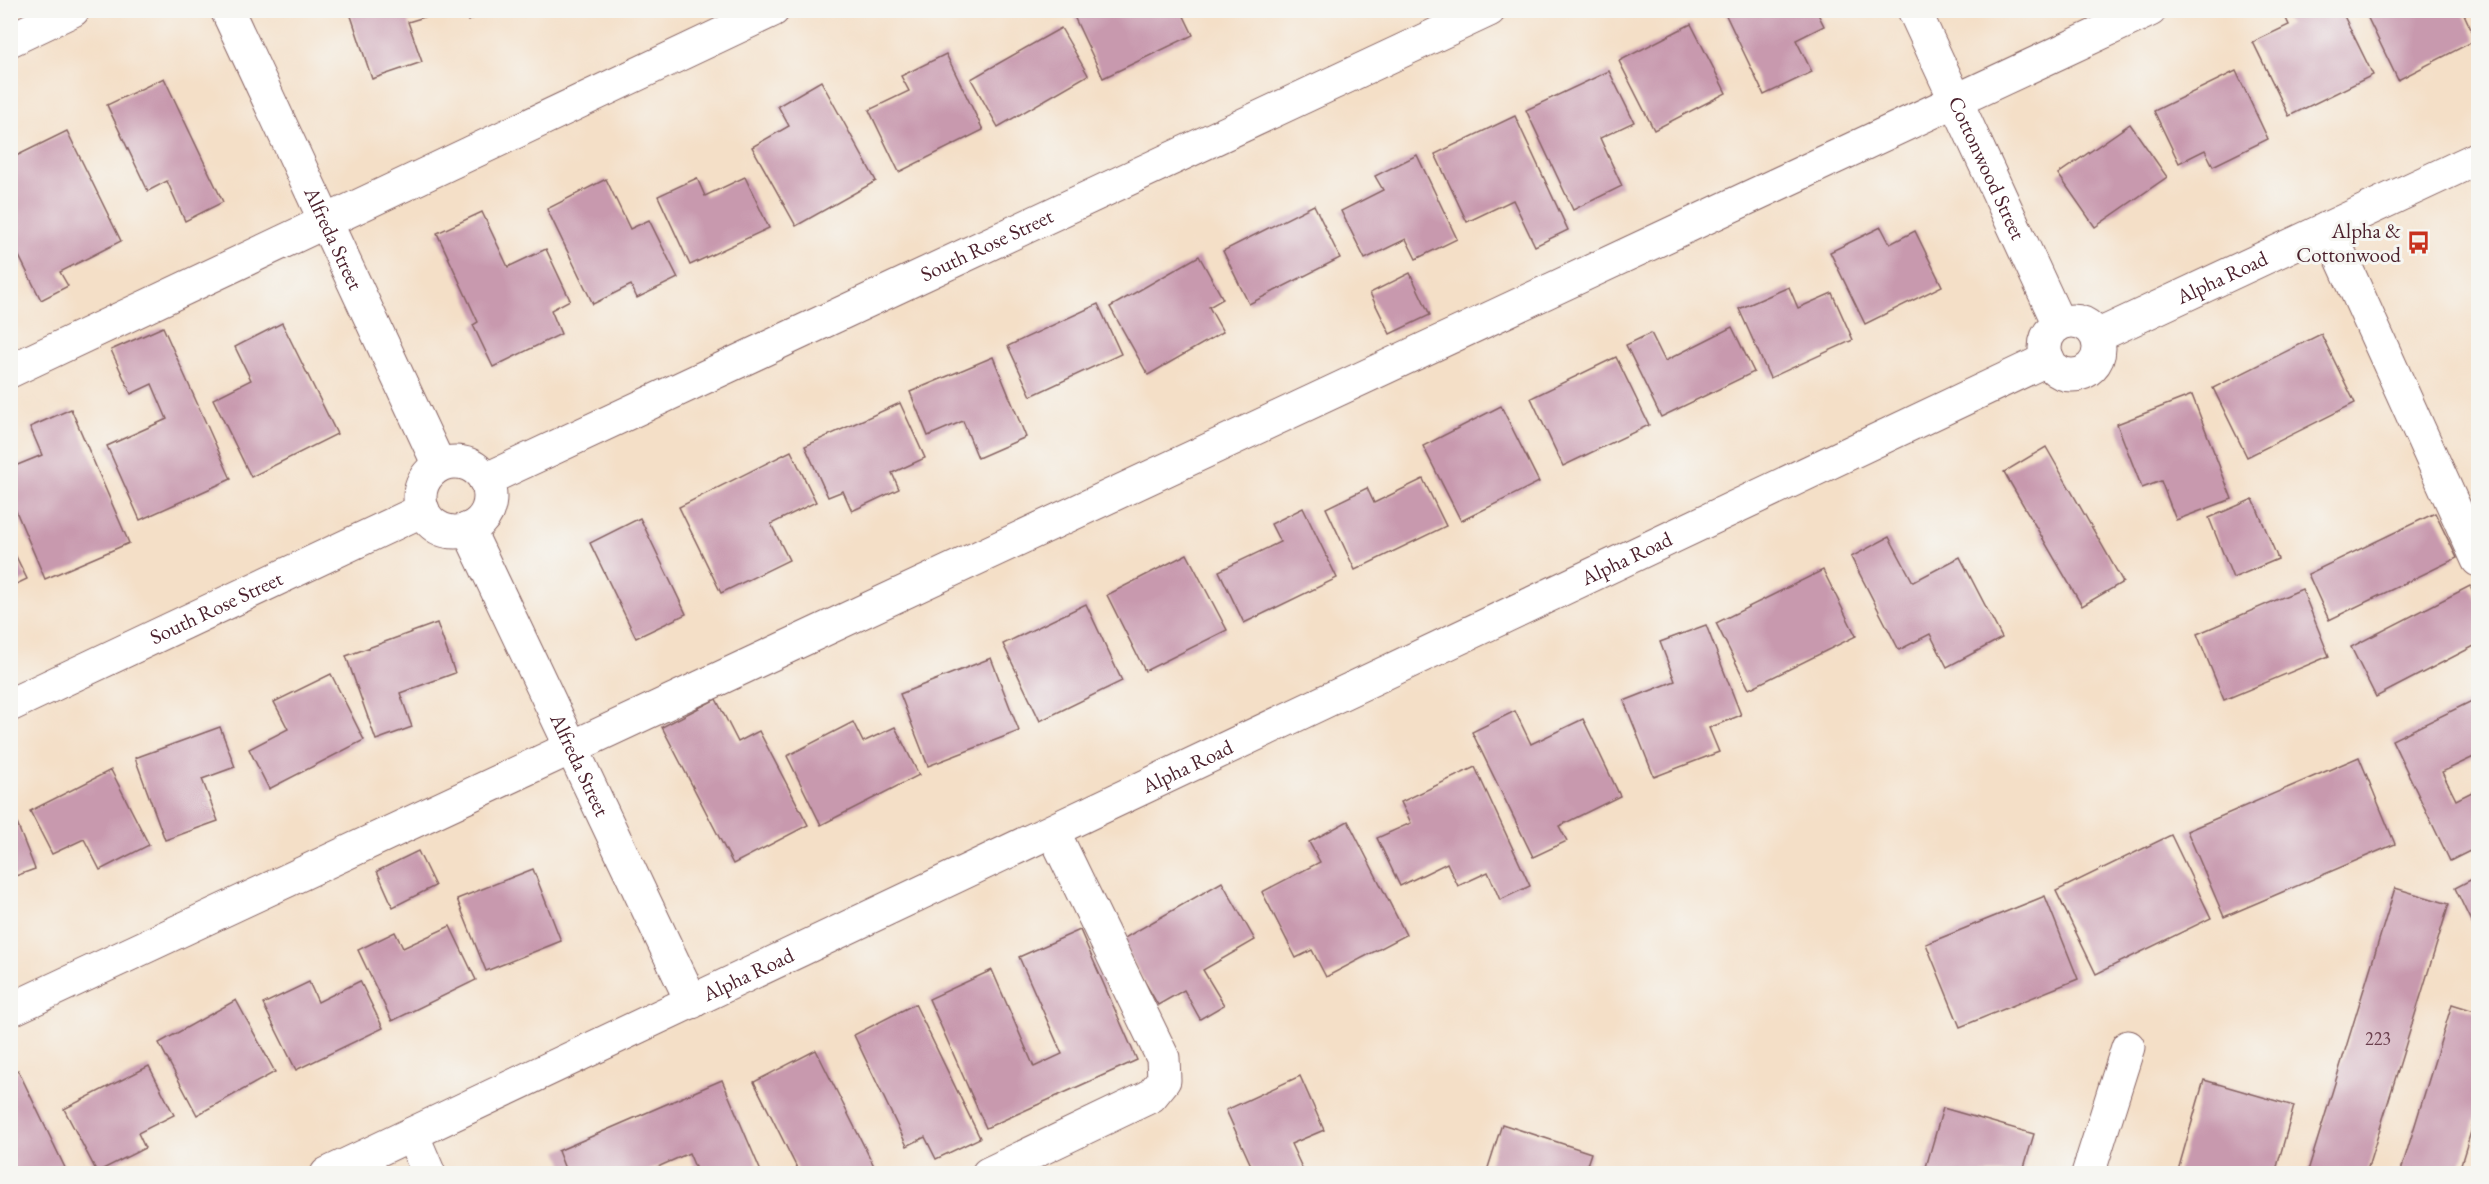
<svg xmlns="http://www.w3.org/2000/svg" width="2489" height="1184" font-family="'EB Garamond',serif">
	<rect width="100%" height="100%" fill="#f6f6f2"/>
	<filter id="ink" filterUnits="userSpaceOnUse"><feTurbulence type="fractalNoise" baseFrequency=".0167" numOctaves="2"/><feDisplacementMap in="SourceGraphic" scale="12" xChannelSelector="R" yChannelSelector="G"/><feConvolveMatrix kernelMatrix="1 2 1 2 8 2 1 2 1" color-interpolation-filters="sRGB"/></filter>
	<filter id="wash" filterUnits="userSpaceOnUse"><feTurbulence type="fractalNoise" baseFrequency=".008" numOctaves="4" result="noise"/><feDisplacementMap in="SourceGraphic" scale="24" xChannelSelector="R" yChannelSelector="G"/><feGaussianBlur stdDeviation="1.35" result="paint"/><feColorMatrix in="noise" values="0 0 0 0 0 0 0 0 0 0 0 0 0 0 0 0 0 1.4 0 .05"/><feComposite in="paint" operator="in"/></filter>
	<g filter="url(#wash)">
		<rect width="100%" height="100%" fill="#f4dfc7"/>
		<g id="blocks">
			<g fill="#c899ae">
				<path d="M349 10H430L431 15 408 22 422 62 372 79Z"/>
				<path d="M463 10H489L468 21Z"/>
				<path d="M1071 10H1181L1193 35 1103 78Z"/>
				<path d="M1816 10 1824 26 1796 40 1812 72 1764 95 1724 11Z"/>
				<path d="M2282 10H2341L2373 75 2289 116 2253 42 2289 25Z"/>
				<path d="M2364 10H2462L2476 40 2398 80Z"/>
				<path d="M1691 24 1726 93 1654 130 1619 61Z"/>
				<path d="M1061 28 1088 75 998 127 971 79Z"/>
				<path d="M946 54 983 130 899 172 869 110 909 91 901 76Z"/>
				<path d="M1609 71 1634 122 1600 138 1622 186 1573 210 1526 110Z"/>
				<path d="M2236 71 2268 139 2213 166 2205 150 2179 163 2154 111Z"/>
				<path d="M164 78 223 202 185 221 167 181 148 191 107 105Z"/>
				<path d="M821 81 876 181 796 226 752 147 789 126 778 106Z"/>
				<path d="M1515 116 1568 230 1535 246 1513 200 1467 222 1435 154Z"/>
				<path d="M2130 124 2167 177 2095 227 2058 174Z"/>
				<path d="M67 131 121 241 60 272 68 286 41 300 10 238V159Z"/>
				<path d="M1417 155 1457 239 1416 259 1406 239 1365 259 1341 211 1383 190 1375 176Z"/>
				<path d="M745 177 769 228 690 265 658 196 697 178 705 196Z"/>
				<path d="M606 179 630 229 649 220 678 278 637 298 631 285 593 304 547 209Z"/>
				<path d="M1314 205 1340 258 1249 304 1223 251Z"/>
				<path d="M482 212 508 267 546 249 570 300 551 310 561 334 493 367 473 325 478 322 437 233Z"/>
				<path d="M1881 227 1890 244 1915 231 1942 286 1865 324 1830 252Z"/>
				<path d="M1199 256 1223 299 1209 307 1223 332 1148 375 1110 307Z"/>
				<path d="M1410 273 1430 315 1390 334 1370 293Z"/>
				<path d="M1789 287 1798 308 1832 293 1853 340 1770 378 1739 309Z"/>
				<path d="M1098 304 1121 354 1031 396 1008 346Z"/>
				<path d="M282 323 337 434 251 477 213 399 251 380 235 347Z"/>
				<path d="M163 327 231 479 140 520 107 446 167 419 152 384 131 394 111 350Z"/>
				<path d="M1732 327 1754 372 1661 417 1626 345 1651 333 1665 361Z"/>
				<path d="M2321 334 2355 403 2247 457 2213 388Z"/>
				<path d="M993 357 1026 437 978 458 963 421 928 436 910 392Z"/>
				<path d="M1616 357 1649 425 1563 466 1531 398Z"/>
				<path d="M2192 395 2232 499 2176 520 2161 481 2142 488 2117 424Z"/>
				<path d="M900 403 925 458 892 473 899 489 852 511 843 491 828 497 805 446Z"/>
				<path d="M1501 406 1539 482 1461 521 1423 446Z"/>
				<path d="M71 409 129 543 45 579 10 497V468L42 455 30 427Z"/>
				<path d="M2046 447 2123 582 2082 606 2004 472Z"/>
				<path d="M791 451 816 502 771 524 789 560 721 593 679 507Z"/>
				<path d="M1423 479 1446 526 1355 570 1326 508 1367 488 1374 503Z"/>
				<path d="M2253 499 2278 559 2233 578 2209 518Z"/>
				<path d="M1303 508 1337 578 1244 623 1219 571 1280 542 1271 524Z"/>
				<path d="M2435 513 2457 558 2329 620 2308 574Z"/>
				<path d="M640 518 686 614 636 638 590 543Z"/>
				<path d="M1889 537 1913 582 1960 557 2002 638 1947 667 1930 634 1899 650 1851 557Z"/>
				<path d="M10 544 27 579 10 587Z"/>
				<path d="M1187 554 1227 630 1145 671 1107 595Z"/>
				<path d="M1823 570 1856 636 1749 689 1716 623Z"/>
				<path d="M2470 586 2478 603V644L2376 697 2351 647Z"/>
				<path d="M2302 589 2329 656 2224 700 2197 634Z"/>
				<path d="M1086 604 1122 681 1040 721 1003 644Z"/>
				<path d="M437 623 455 673 400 693 412 727 376 740 346 656Z"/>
				<path d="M1706 625 1741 715 1709 728 1719 752 1654 777 1624 701 1675 681 1660 642Z"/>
				<path d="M991 658 1019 731 928 766 900 694Z"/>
				<path d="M331 674 364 740 269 789 249 749 288 729 274 702Z"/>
				<path d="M2478 698V755L2442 772 2456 800 2478 789V847L2450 861 2392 740Z"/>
				<path d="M716 699 738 742 759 731 808 825 733 864 662 727Z"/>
				<path d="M1515 711 1531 744 1583 719 1620 796 1559 826 1567 841 1533 857 1472 732Z"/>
				<path d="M853 722 863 742 895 727 919 775 821 825 787 756Z"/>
				<path d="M220 727 235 767 202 779 218 821 165 840 135 758Z"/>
				<path d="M2359 757 2395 844 2224 917 2187 831Z"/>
				<path d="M1475 767 1530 886 1500 900 1488 872 1458 886 1447 863 1400 886 1377 838 1411 823 1401 802Z"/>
				<path d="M111 770 149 845 100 870 84 839 52 854 30 811Z"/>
				<path d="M16 821 35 869 10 878V823Z"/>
				<path d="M1348 821 1406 935 1326 977 1312 950 1296 958 1262 892 1320 862 1309 842Z"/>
				<path d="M2171 835 2211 918 2096 974 2056 891Z"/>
				<path d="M418 851 435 886 393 907 377 871Z"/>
				<path d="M533 869 561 941 486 971 457 899Z"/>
				<path d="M2478 876V936L2455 888Z"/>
				<path d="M1222 882 1255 940 1203 970 1224 1005 1200 1019 1184 990 1158 1005 1121 940Z"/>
				<path d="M2395 888 2449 904 2366 1174H2307Z"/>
				<path d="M2045 896 2078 979 1960 1027 1926 944Z"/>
				<path d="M450 926 476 980 392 1021 358 950 395 932 403 948Z"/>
				<path d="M1080 930 1137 1060 986 1128 929 999 992 970 1034 1067 1062 1054 1019 957Z"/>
				<path d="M360 981 383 1028 296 1070 263 1004 309 982 318 1002Z"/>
				<path d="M236 1000 275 1072 197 1115 159 1043Z"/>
				<path d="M915 1004 980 1138 936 1159 925 1137 907 1146 854 1035Z"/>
				<path d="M2452 1004 2478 1012V1109L2458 1174H2400Z"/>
				<path d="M816 1050 878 1174H800L754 1082Z"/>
				<path d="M149 1066 174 1115 138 1133 145 1148 97 1172 64 1109Z"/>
				<path d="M18 1070 68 1174H10V1074Z"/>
				<path d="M1300 1076 1324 1130 1291 1144 1304 1172 1255 1174 1226 1110Z"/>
				<path d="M722 1080 762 1174H698L689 1153 642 1174H567L558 1151Z"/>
				<path d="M2204 1080 2294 1106 2275 1174H2177Z"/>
				<path d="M1943 1108 2034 1134 2022 1174H1924Z"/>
				<path d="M1502 1124 1591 1153 1584 1174H1486Z"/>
			</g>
		</g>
	</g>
	<g filter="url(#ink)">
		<use href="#blocks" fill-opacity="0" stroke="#866262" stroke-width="1.5"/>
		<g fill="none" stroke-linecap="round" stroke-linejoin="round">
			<defs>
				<g id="minor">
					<path id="s1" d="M227 10 439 465"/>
					<path id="s2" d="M1914 10 2059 324"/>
					<path d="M10 40 73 10"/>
					<path d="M2328 228 2478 560"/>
					<circle cx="2072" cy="348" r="27"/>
					<path id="s3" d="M2097 336 2478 158"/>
					<path d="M10 371 773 10"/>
					<circle cx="455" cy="497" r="35"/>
					<path id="s4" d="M485 480 1489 10"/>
					<path id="s5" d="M468 529 692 1002"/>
					<path id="s6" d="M10 705 423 510"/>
					<path d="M10 1010 2150 10"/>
					<path d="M412 1134 429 1174"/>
					<path id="s7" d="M327 1174 2048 359"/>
					<path d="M988 1174 1151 1096 1164 1080 1163 1058 1053 831"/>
					<path d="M2088 1174 2128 1047"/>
				</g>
			</defs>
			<use href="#minor" stroke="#866262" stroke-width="35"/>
			<use href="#minor" stroke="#fff" stroke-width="33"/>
		</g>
	</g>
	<defs>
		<symbol id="bus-bare" viewBox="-9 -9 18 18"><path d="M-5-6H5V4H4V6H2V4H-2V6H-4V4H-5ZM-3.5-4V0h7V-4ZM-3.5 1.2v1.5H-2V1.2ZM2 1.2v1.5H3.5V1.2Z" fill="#c8321e" stroke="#f6f6f2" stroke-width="2.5" paint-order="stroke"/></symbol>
	</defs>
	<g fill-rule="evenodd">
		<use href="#bus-bare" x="2402" y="226" width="33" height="33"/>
	</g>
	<g text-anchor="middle" stroke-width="6" stroke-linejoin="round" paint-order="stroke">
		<g font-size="18" fill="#6a3e4c">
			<text x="2378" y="1045">223</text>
		</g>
		<g font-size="21" fill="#4a1f2b" stroke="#f6f6f2">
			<text dy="7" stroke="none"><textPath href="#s2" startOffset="174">Cottonwood Street</textPath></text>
			<text dy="7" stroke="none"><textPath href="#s1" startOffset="252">Alfreda Street</textPath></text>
			<text dy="7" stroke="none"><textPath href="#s4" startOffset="554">South Rose Street</textPath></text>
			<text dy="7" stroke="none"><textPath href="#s3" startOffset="138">Alpha Road</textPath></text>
			<text dy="7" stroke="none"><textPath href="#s7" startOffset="1438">Alpha Road</textPath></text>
			<text dy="7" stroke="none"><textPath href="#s6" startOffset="228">South Rose Street</textPath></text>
			<text dy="7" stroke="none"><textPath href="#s5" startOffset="261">Alfreda Street</textPath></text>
			<text dy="7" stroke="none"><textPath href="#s7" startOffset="952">Alpha Road</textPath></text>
			<text dy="7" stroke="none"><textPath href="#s7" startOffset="466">Alpha Road</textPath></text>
		</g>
		<g font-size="21" fill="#4a1f2b" stroke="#f6f6f2" text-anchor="end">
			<text x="2401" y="238">Alpha &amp;<tspan x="2401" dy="24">Cottonwood</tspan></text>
		</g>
	</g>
	<rect width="2489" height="1184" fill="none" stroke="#f6f6f2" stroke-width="36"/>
</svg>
